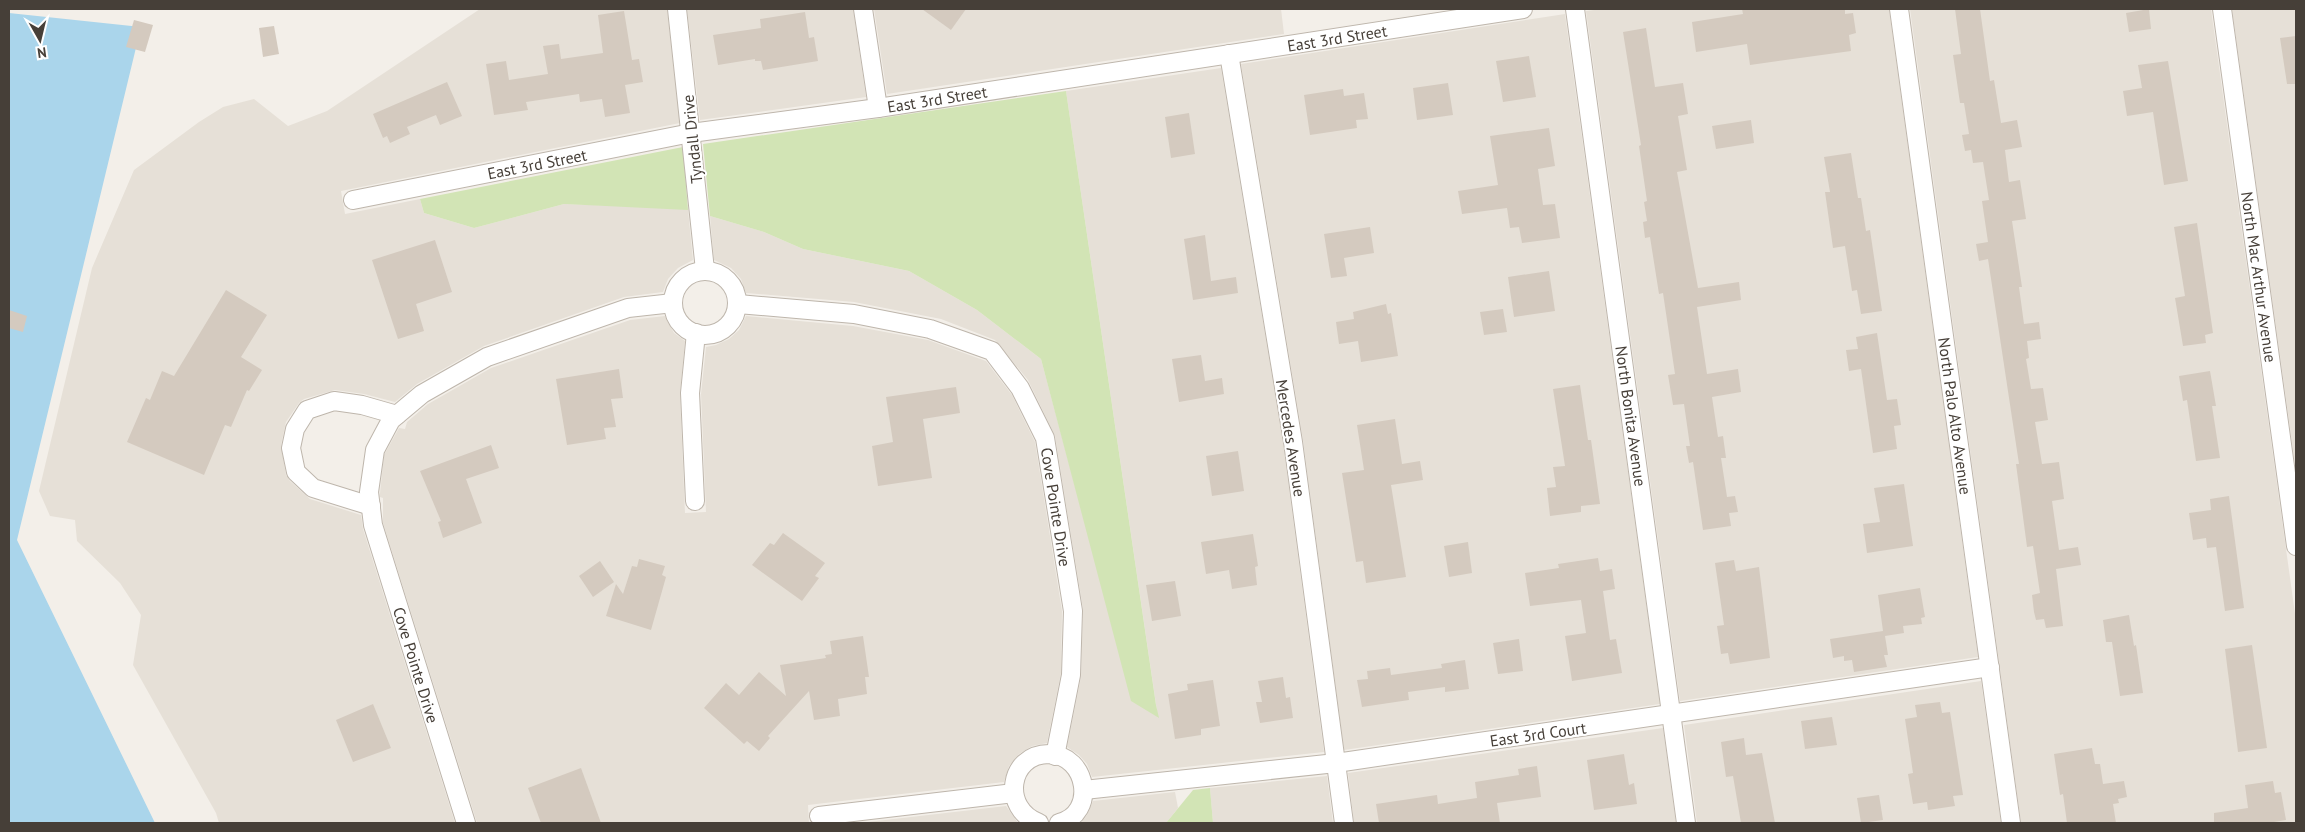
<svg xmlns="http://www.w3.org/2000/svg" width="2305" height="832" font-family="'PT Sans',sans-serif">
	<rect width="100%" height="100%" fill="#f3efe9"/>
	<g fill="#e6e0d7">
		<path d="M480 9H667L680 123 341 191 345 214 420 199 424 213 474 228 564 204 682 208 688 210 693 260 678 268 668 279 663 292 624 297 484 346 417 384 395 402 364 394 335 390 304 399 299 403 286 422 281 445 286 475 290 481 310 499 361 515 363 529 455 823H219L216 813 133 665 141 615 120 583 77 541 75 520 50 516 39 491 92 268 134 170 199 122 223 107 254 99 288 126 327 111Z"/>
		<path d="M687 9H853L866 97 700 120Z"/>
		<path d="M874 9H1281L1284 34 887 94Z"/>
		<path d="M1602 9H1889L1978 657 1680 701 1586 11Z"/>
		<path d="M1910 9H2211L2296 621V823H2021Z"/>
		<path d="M2232 9H2296V471Z"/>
		<path d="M1565 14 1660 704 1344 750 1303 440 1241 64Z"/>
		<path d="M1221 68 1283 443 1324 752 1092 777 1087 764 1079 755 1067 747 1081 677 1083 609 1055 436 1028 380 995 340 941 319 854 302 746 293 741 279 731 268 714 260 710 216 764 232 803 249 909 271 977 310 1041 359 1090 542 1158 718 1066 91Z"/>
		<path d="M665 316 674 333 685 341 680 394 685 513 706 512 701 394 706 347 716 345 729 339 739 330 746 316 853 326 928 340 986 361 1012 395 1035 442 1062 611 1061 673 1047 743 1032 746 1019 754 1009 766 1004 782 808 805 809 823H477L383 523V498L380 497V493L384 455 399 428 405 429 407 422 428 404 491 368 630 320Z"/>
		<path d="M1981 681 2001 823H1697L1684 725Z"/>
		<path d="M1663 728 1676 823H1354L1348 773Z"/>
		<path d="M1327 776 1333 823H1213L1210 788Z"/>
		<path d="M1175 792 1178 808 1166 823H1081L1087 815 1093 801Z"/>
		<path d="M1006 806 1018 823H859Z"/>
	</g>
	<g fill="#d2e4b5">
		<path d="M1066 91 1156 705 1159 718 1131 701 1041 359 977 310 909 271 803 249 764 232 710 216 703 144Z"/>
		<path d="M683 147 688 210 564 204 474 228 424 213 420 199Z"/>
		<path d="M1210 788 1213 823H1166L1193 790Z"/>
	</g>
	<path fill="#aad5eb" d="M9 13 141 27 17 540 155 823H9Z"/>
	<g fill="#d4cabf">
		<path d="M922 9H966L951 30Z"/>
		<path d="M1742 9H1845V14L1853 13 1856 33 1849 35 1851 51 1750 65 1747 44 1696 52 1692 22 1743 14Z"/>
		<path d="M1955 9H1980L1990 81 1994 80 2001 123 2017 120 2022 147 2005 150 2009 182 2020 180 2026 219 2012 221 2022 287H2019L2024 324 2039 322 2041 339 2027 341 2029 358 2026 359 2031 389 2043 388 2048 420 2035 422 2042 464 2059 462 2064 499 2052 501 2059 550 2078 547 2081 565 2056 569 2063 626 2046 628 2044 619 2036 620 2034 612 2032 595 2040 593 2033 546 2027 547 2016 464H2019L1988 259 1979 261 1976 244 1988 242 1982 201 1989 200 1983 162 1973 163 1971 150 1965 151 1962 135 1969 134 1964 103H1960L1953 55 1961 54Z"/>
		<path d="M2149 9 2151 29 2129 32 2126 13Z"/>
		<path d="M624 11 632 60 639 59 643 82 625 85 630 113 605 117 602 99 580 102 579 94 526 102 528 110 494 115 486 64 506 61 509 80 548 74 543 46 559 44 561 59 603 53 598 15Z"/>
		<path d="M805 12 809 38 814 37 818 61 763 70 761 61H755V59L718 65 713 35 761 28 760 19Z"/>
		<path d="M134 20 153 25 145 52 126 47Z"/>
		<path d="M274 26 279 54 263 57 259 28Z"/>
		<path d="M1646 28 1655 87 1683 83 1688 114 1678 116 1687 170 1677 172 1698 288 1739 282 1741 300 1697 307 1707 374 1738 369 1741 392 1712 397 1718 437 1723 436 1726 458H1721L1727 497 1735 496 1738 512 1729 513 1731 526 1703 530 1693 462 1689 463 1686 446H1690L1684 404 1673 405 1668 375 1675 374 1663 293 1659 294 1650 237 1645 238 1643 222 1647 221 1644 202 1647 201 1639 146 1641 145 1623 32Z"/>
		<path d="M2296 36V84H2287L2280 38Z"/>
		<path d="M1529 56 1536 97 1503 102 1496 61Z"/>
		<path d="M2168 61 2188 181 2164 185 2153 112 2127 116 2123 91 2142 88 2138 65Z"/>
		<path d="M447 82 462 116 440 125 436 115 407 127 410 134 390 143 387 136 383 138 373 114Z"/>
		<path d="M1448 83 1453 115 1417 120 1413 88Z"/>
		<path d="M1343 89 1344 96 1364 93 1368 119 1356 120 1357 128 1310 135 1304 95Z"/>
		<path d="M1189 113 1195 154 1171 158 1165 117Z"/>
		<path d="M1751 120 1754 143 1716 149 1712 126Z"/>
		<path d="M1549 128 1555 166 1538 169 1543 205 1555 204 1560 238 1522 243 1519 227 1510 228 1507 208 1462 214 1458 191 1498 185 1490 136Z"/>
		<path d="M1851 153 1858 198H1861L1866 231 1870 230 1882 311 1861 314 1857 290 1852 291 1845 246 1833 248 1825 192H1830L1824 157Z"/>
		<path d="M2197 223 2213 333 2205 335 2206 343 2183 346 2175 298 2185 296 2174 227Z"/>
		<path d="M1370 227 1374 253 1344 258 1347 276 1331 278 1324 234Z"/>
		<path d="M1205 235 1211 281 1236 277 1238 293 1193 300 1184 239Z"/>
		<path d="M435 240 452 292 416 304 424 331 398 339 372 260Z"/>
		<path d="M1549 271 1555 311 1514 317 1508 277Z"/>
		<path d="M226 290 267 315 241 357 262 370 249 391 247 390 231 427 225 425 204 475 127 442 146 398 150 400 162 371 174 376Z"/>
		<path d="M1386 304 1388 314 1391 313 1398 356 1361 362 1358 341 1339 344 1336 322 1354 319 1353 312Z"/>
		<path d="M1503 309 1507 332 1484 335 1480 312Z"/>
		<path d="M9 310 27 316 23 332 9 328Z"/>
		<path d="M1877 333 1887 400 1897 399 1901 425 1894 426 1897 449 1873 453 1861 369 1849 371 1846 350 1858 349 1856 337Z"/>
		<path d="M1201 355 1205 381 1222 378 1224 394 1179 402 1172 359Z"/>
		<path d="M619 369 623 398 611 399 616 427 604 428 606 439 567 445 556 379Z"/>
		<path d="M2210 371 2216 406H2212L2220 458 2196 461 2187 400 2183 401 2179 376Z"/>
		<path d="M1580 385 1588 440H1591L1600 504 1581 506V512L1550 516 1547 488 1556 487 1553 467 1565 466 1553 389Z"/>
		<path d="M956 387 960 413 923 419 932 478 878 486 872 446 893 442 886 397Z"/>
		<path d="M1395 419 1402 464 1420 461 1423 480 1391 485 1406 577 1366 583 1363 561 1356 562 1342 473 1364 470 1357 425Z"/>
		<path d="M491 445 499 468 466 479 482 523 443 538 438 522 441 521 420 471Z"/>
		<path d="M1238 451 1244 491 1212 496 1206 456Z"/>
		<path d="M1904 484 1913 546 1867 553 1863 524 1880 522 1874 488Z"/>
		<path d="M2229 496 2244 608 2225 611 2216 547 2207 548 2206 538 2193 540 2189 513 2211 510 2210 499Z"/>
		<path d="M783 533 825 563 815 576 819 578 802 601 752 565 770 543 774 545Z"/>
		<path d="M1253 534 1258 566 1255 567 1257 585 1232 589 1229 570 1206 574 1201 542Z"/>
		<path d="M1468 542 1472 573 1449 577 1444 546Z"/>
		<path d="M1598 558 1600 571 1612 569 1615 589 1603 591 1610 640 1616 639 1622 673 1572 681 1565 636 1586 633 1581 600 1530 606 1525 573 1559 568 1558 564Z"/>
		<path d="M639 559 665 566 662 575 666 577 651 630 606 616 616 584 623 594 632 566 637 567Z"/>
		<path d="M1734 560 1736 571 1759 567 1770 658 1730 664 1728 653 1721 654 1717 626 1724 625 1715 563Z"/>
		<path d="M600 561 614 582 593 597 579 576Z"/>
		<path d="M1175 581 1181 616 1152 621 1146 585Z"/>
		<path d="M1920 588 1925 617 1921 618 1922 624 1903 626 1904 633 1885 636 1888 655H1884L1887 667 1854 672 1852 660 1844 661V656L1833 658 1830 639 1883 631 1878 595Z"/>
		<path d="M2129 615 2134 646 2136 645 2143 693 2120 696 2112 642H2106L2103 620Z"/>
		<path d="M863 636 869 677H865L867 694 838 699 840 716 814 720 809 691 768 736 770 738 759 751 747 741 744 744 704 708 726 683 739 695 759 672 786 696 780 665 826 658 825 655 832 654 830 641Z"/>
		<path d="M1519 639 1523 671 1498 674 1493 643Z"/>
		<path d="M2252 645 2267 748 2238 752 2225 649Z"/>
		<path d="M1465 660 1469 689 1445 692V687L1408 692 1409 700 1362 707 1357 680 1368 679 1367 671 1390 668 1391 675 1442 668 1441 664Z"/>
		<path d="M1283 677 1286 698 1290 697 1293 718 1260 723 1256 702H1262L1258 681Z"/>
		<path d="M1213 680 1220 726 1201 729V735L1175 739 1168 694 1188 690 1187 684Z"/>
		<path d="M1940 702 1942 713 1950 712 1963 795 1953 796 1955 806 1928 810 1927 802 1913 804 1908 774 1913 773 1905 719 1917 717 1915 705Z"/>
		<path d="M373 704 391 748 353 762 336 720Z"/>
		<path d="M1832 717 1837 745 1805 749 1801 721Z"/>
		<path d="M1744 738 1746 755 1762 753 1775 823H1741L1733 776 1726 777 1721 742Z"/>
		<path d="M2092 748 2095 764H2100L2103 784 2124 781 2127 797 2118 799 2119 803 2113 804 2116 823H2067L2063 794 2060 795 2054 754Z"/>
		<path d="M1624 754 1629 785 1634 783 1637 804 1594 810 1587 760Z"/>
		<path d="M1537 766 1541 797 1497 803 1500 823H1379L1376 804 1437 795 1438 804 1477 798 1475 782 1519 775 1518 769Z"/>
		<path d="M581 768 601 823H541L528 788Z"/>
		<path d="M2273 781 2275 793 2281 792 2286 820 2268 823H2214V813L2248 808 2245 785Z"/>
		<path d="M1879 795 1883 820 1861 823 1857 798Z"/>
	</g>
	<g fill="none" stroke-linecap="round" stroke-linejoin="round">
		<defs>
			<g id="minor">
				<path d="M677 9 705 270"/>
				<path d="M863 9 878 108"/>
				<path d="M1575 9 1686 823"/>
				<path d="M1899 9 2011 823"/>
				<path d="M2222 9 2296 546"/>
				<path d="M1229 54 1293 442 1344 823"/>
				<path d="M353 200 691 133 878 108 1523 9"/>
				<circle cx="705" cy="303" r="32"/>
				<path d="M738 304 854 314 930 329 992 351 1020 388 1045 438 1073 611 1071 675 1055 756"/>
				<path d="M695 501 690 393 696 333"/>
				<path d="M371 506 313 488 296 472 291 448 295 429 307 410 334 401 362 405 397 415"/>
				<path d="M1084 790 1336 763 1990 667"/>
				<path d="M819 816 1014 793"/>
				<path d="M466 823 373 525 369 492 375 450 391 420 422 394 487 357 628 308 673 303"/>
				<path d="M1039 823C1001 809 1008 754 1049 754 1088 755 1097 814 1059 823"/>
			</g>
		</defs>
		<use href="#minor" stroke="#beb6ac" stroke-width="20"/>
		<use href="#minor" stroke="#fff" stroke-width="18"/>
	</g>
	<g text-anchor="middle" stroke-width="4" stroke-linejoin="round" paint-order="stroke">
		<g font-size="16" fill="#463f38" stroke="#fff">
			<text transform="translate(1337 38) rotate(-9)" y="6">East 3rd Street</text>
			<text transform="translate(937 99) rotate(-9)" y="6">East 3rd Street</text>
			<text transform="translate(692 139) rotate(-96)" y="6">Tyndall Drive</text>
			<text transform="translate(537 164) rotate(-11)" y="6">East 3rd Street</text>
			<text transform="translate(2259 277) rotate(82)" y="6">North Mac Arthur Avenue</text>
			<text transform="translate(1631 416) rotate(82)" y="6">North Bonita Avenue</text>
			<text transform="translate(1955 416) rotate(82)" y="6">North Palo Alto Avenue</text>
			<text transform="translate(1291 438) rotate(81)" y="6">Mercedes Avenue</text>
			<text transform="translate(1056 507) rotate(81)" y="6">Cove Pointe Drive</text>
			<text transform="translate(416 665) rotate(73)" y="6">Cove Pointe Drive</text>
			<text transform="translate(1538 734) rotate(-8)" y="6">East 3rd Court</text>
		</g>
	</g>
	<rect width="2305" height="832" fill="none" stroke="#463f38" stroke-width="20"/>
	<g transform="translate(40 40) rotate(172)" stroke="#ffffff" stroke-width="4" paint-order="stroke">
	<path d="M0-4L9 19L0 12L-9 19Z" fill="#463f38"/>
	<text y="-8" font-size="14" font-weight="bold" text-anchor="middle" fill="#463f38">N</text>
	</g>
</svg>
